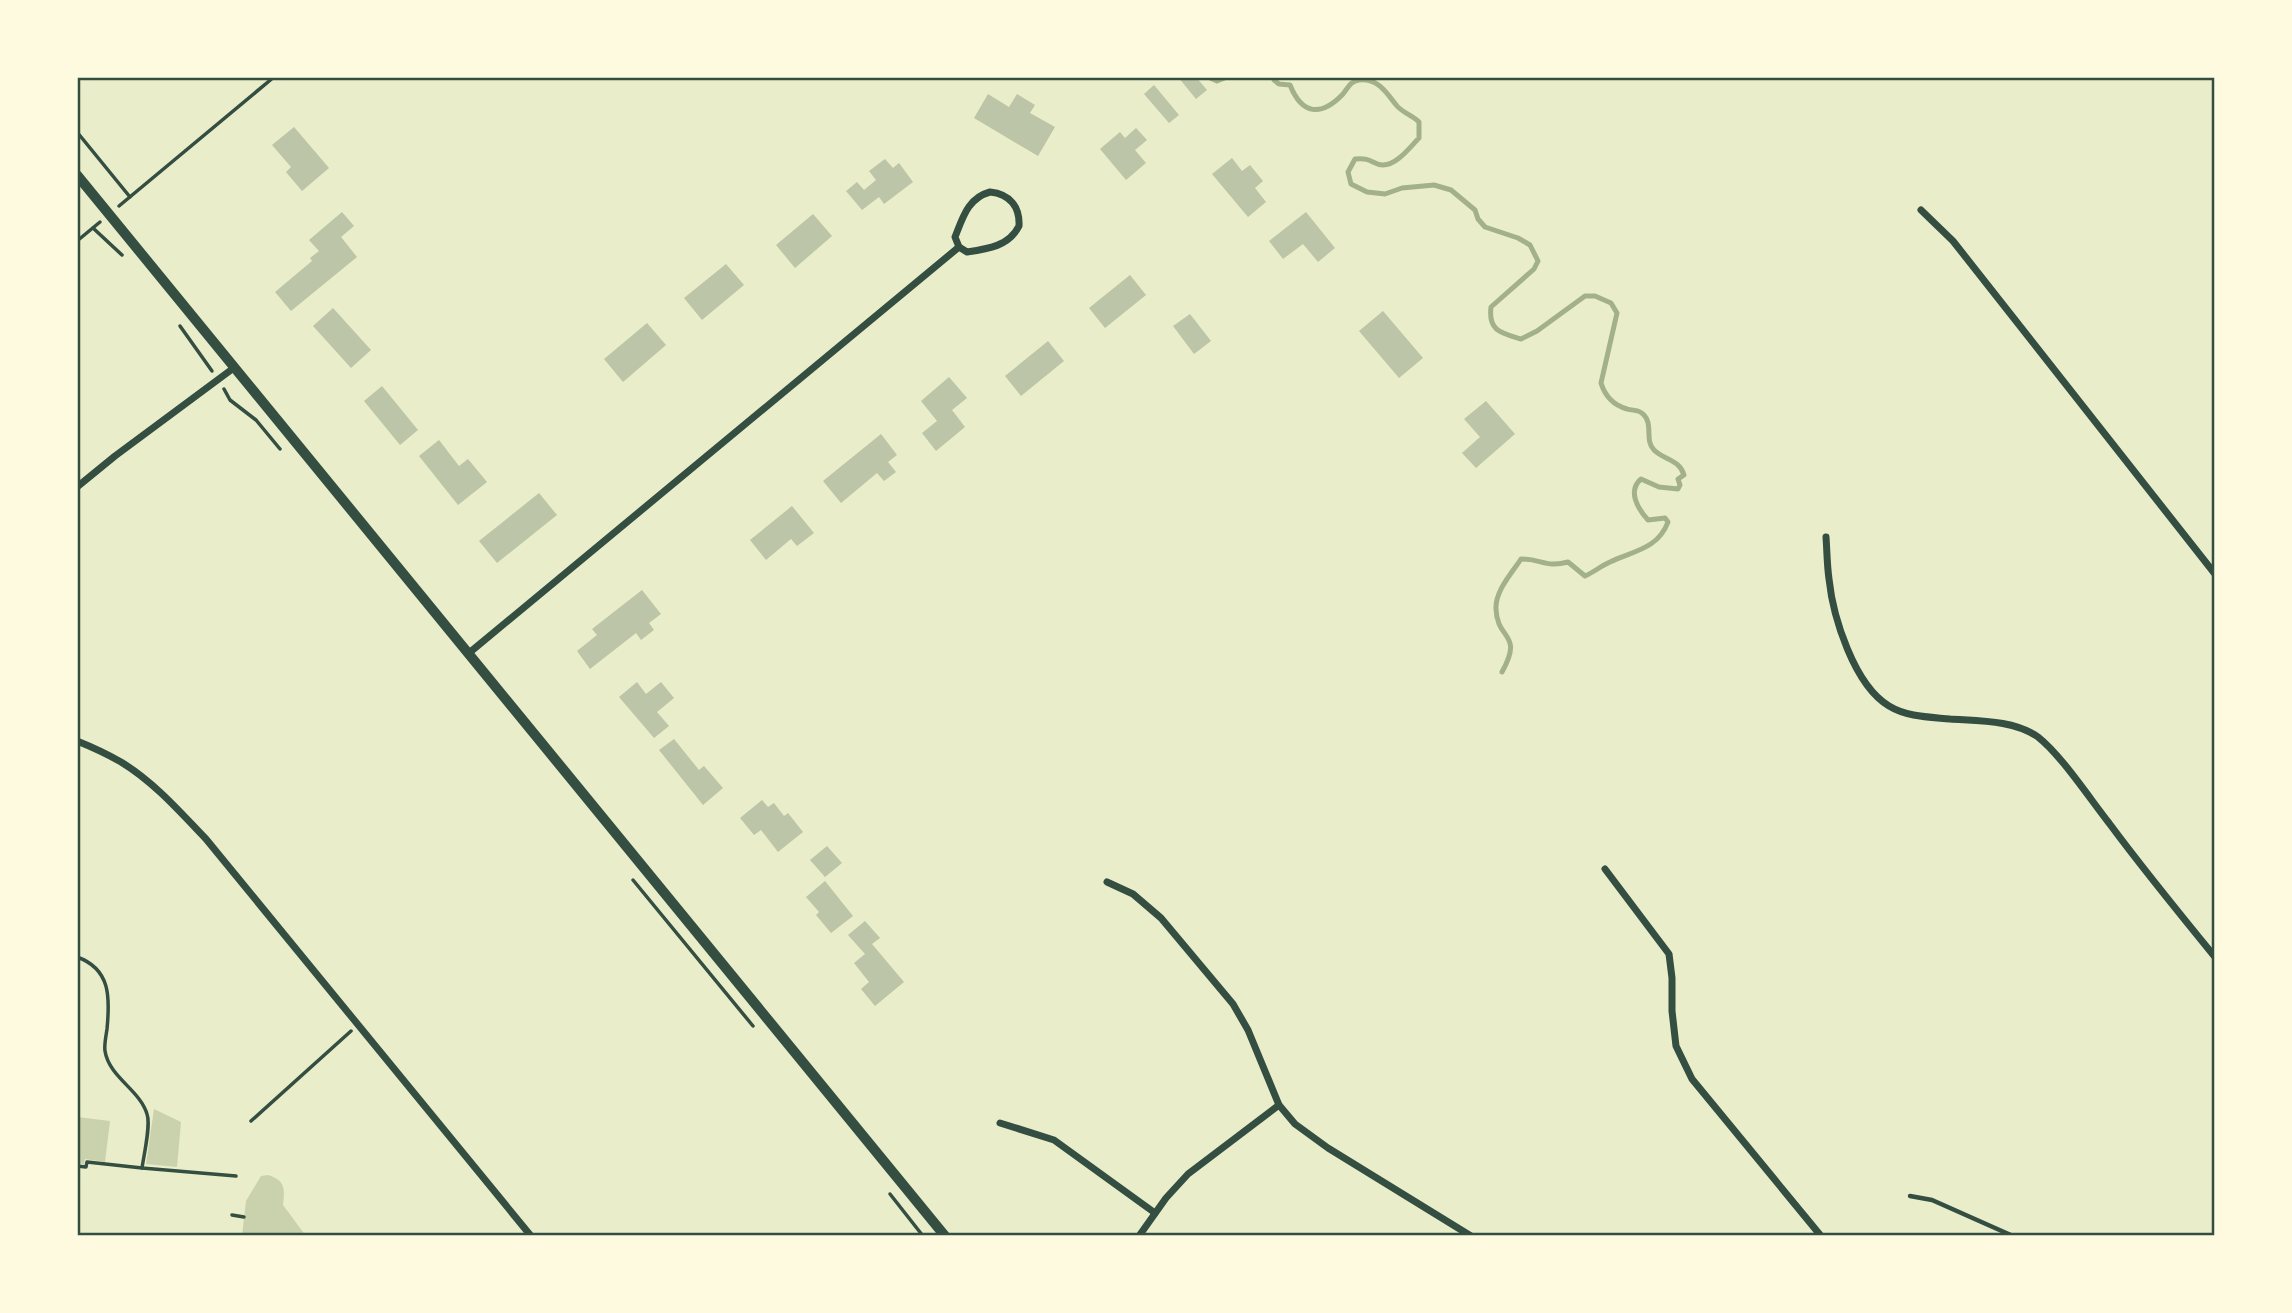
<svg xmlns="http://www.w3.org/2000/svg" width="2292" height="1313" font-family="Manrope,sans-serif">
	<rect width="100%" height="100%" fill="#e9edc9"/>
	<g fill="#cad2ad">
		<path d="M154 1109 181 1122 177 1167 146 1164Z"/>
		<path d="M77 1117 110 1121 105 1162 85 1159 84 1164 77 1163Z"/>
		<path d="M268 1175C285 1180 285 1188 283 1205L306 1236H242L246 1201 261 1176Z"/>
	</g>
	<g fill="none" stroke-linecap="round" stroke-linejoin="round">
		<g stroke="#a3b18a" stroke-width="5">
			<path d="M1208 77 1217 81 1227 77"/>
			<path d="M1274 77V80L1279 84 1290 85C1302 115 1321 117 1343 94 1348 88 1350 81 1359 80 1379 78 1387 94 1397 106 1402 112 1413 116 1419 122V138C1410 147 1397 165 1383 165 1373 165 1372 157 1355 159L1348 172 1351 184 1367 192 1385 194 1402 188 1434 185 1451 190 1475 210 1478 219 1485 227 1518 238 1530 245 1538 261 1534 269 1491 307C1488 331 1501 333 1521 339L1537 331 1585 296H1595L1611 303 1617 313 1601 383C1605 396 1613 405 1627 409 1633 411 1638 409 1643 414 1654 424 1644 440 1654 450 1664 460 1679 459 1684 475L1678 479 1680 485 1678 489 1659 487 1641 479C1627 491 1638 509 1648 520L1665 518 1668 522C1658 549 1633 551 1610 562 1601 566 1594 572 1585 576L1568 562C1546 568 1542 559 1521 559 1512 573 1495 591 1496 609 1497 641 1524 632 1502 672"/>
		</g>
	</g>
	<g fill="#bcc5a7">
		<path d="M1178 77H1196L1207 90 1196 99Z"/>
		<path d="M1154 85 1179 115 1169 123 1144 94Z"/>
		<path d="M988 94 1009 107 1017 94 1035 105 1030 113 1055 127 1038 156 974 118Z"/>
		<path d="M294 127 329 168 302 191 286 172 291 167 272 145Z"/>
		<path d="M1136 128 1147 140 1135 150 1146 163 1126 180 1100 149 1120 132 1125 138Z"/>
		<path d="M1232 158 1242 171 1250 165 1263 181 1255 188 1266 202 1248 217 1212 174Z"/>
		<path d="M885 159 893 168 899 163 913 182 884 204 879 197 862 210 846 191 857 182 864 190 876 180 869 171Z"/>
		<path d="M342 212 354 226 341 237 357 257 291 311 275 292 312 261 310 258 319 251 309 240Z"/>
		<path d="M1306 212 1335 248 1318 262 1303 244 1283 259 1269 241Z"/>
		<path d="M813 214 832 236 795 268 776 245Z"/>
		<path d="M726 264 744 285 702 320 684 298Z"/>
		<path d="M1130 275 1146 295 1105 328 1089 308Z"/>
		<path d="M333 308 371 350 351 368 313 326Z"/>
		<path d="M1383 311 1423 358 1399 378 1359 331Z"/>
		<path d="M1190 314 1211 341 1194 354 1173 326Z"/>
		<path d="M647 323 666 345 623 382 604 359Z"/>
		<path d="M1048 341 1064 361 1021 396 1005 376Z"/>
		<path d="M949 377 967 398 952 410 965 427 936 451 922 433 937 421 921 401Z"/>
		<path d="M382 386 418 430 400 445 364 401Z"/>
		<path d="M1486 401 1515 434 1476 468 1462 453 1480 437 1464 419Z"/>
		<path d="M881 434 897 455 888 462 896 472 884 481 877 473 841 503 823 481Z"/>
		<path d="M439 440 459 466 468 459 487 482 458 505 419 456Z"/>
		<path d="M539 493 557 515 497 563 479 541Z"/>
		<path d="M792 506 814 533 797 546 791 539 766 560 750 540Z"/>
		<path d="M642 590 661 614 649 623 654 630 641 640 636 633 590 669 577 651 597 635 592 629Z"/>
		<path d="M637 682 646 694 661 682 674 698 657 712 669 726 654 738 619 697Z"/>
		<path d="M674 739 699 770 704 766 723 788 703 805 659 750Z"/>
		<path d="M762 800 768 807 774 803 784 816 788 813 803 832 778 852 761 830 754 835 740 818Z"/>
		<path d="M827 846 842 863 825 877 810 860Z"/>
		<path d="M825 881 853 916 831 933 816 915 819 912 806 897Z"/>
		<path d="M865 921 880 938 872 944 904 982 875 1006 861 989 869 982 854 963 865 954 848 935Z"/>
	</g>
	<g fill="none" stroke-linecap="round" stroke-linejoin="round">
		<g stroke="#344e41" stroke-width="3.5">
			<path d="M77 132 130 197"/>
			<path d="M119 206 274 77"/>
			<path d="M93 228 122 255"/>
			<path d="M77 241 100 222"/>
			<path d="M180 326 212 371"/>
			<path d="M224 389 230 400 256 420 280 449"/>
			<path d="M633 880 753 1026"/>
			<path d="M77 957C111 969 110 998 107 1029 106 1036 104 1045 105 1051 109 1077 140 1090 147 1114 151 1125 144 1154 142 1168L236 1176"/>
			<path d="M251 1121 351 1031"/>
			<path d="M77 1166 86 1167 87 1162 142 1168"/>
			<path d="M890 1194 923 1236"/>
			<path d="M232 1215 244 1217"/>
		</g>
		<path stroke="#344e41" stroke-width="4.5" d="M1910 1196 1932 1200 2013 1236"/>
		<g stroke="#344e41" stroke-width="7">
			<path d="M990 192C1010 194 1020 207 1019 226 1009 246 988 249 967 252L959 247 955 237C963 217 968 198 990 192Z"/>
			<path d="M1921 210 1953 241 2215 574"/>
			<path d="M77 487 115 456 235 367"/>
			<path d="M1826 537C1827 551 1827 565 1829 579 1833 617 1854 685 1889 706 1907 717 1929 717 1950 719 1979 721 2014 720 2038 737 2061 755 2090 799 2109 823 2143 869 2179 913 2215 957"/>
			<path d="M469 653 959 247"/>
			<path d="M77 741C92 747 107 754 121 762 154 782 180 812 206 839L531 1236"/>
			<path d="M1605 869 1669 954 1672 978V1011L1676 1046 1692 1079 1821 1236"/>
			<path d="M1107 882 1133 894 1161 918 1233 1004 1248 1030 1279 1105 1295 1124 1328 1148 1471 1236"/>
			<path d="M1000 1123 1054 1140 1155 1213"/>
			<path d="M1139 1236 1166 1198 1188 1174 1279 1105"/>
		</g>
		<path stroke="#344e41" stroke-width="10" d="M77 175 945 1236"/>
	</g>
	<rect width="2292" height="1313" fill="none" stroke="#fefae0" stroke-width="158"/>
	<rect x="79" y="79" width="2134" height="1155" fill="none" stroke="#344e41" stroke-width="2.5"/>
</svg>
